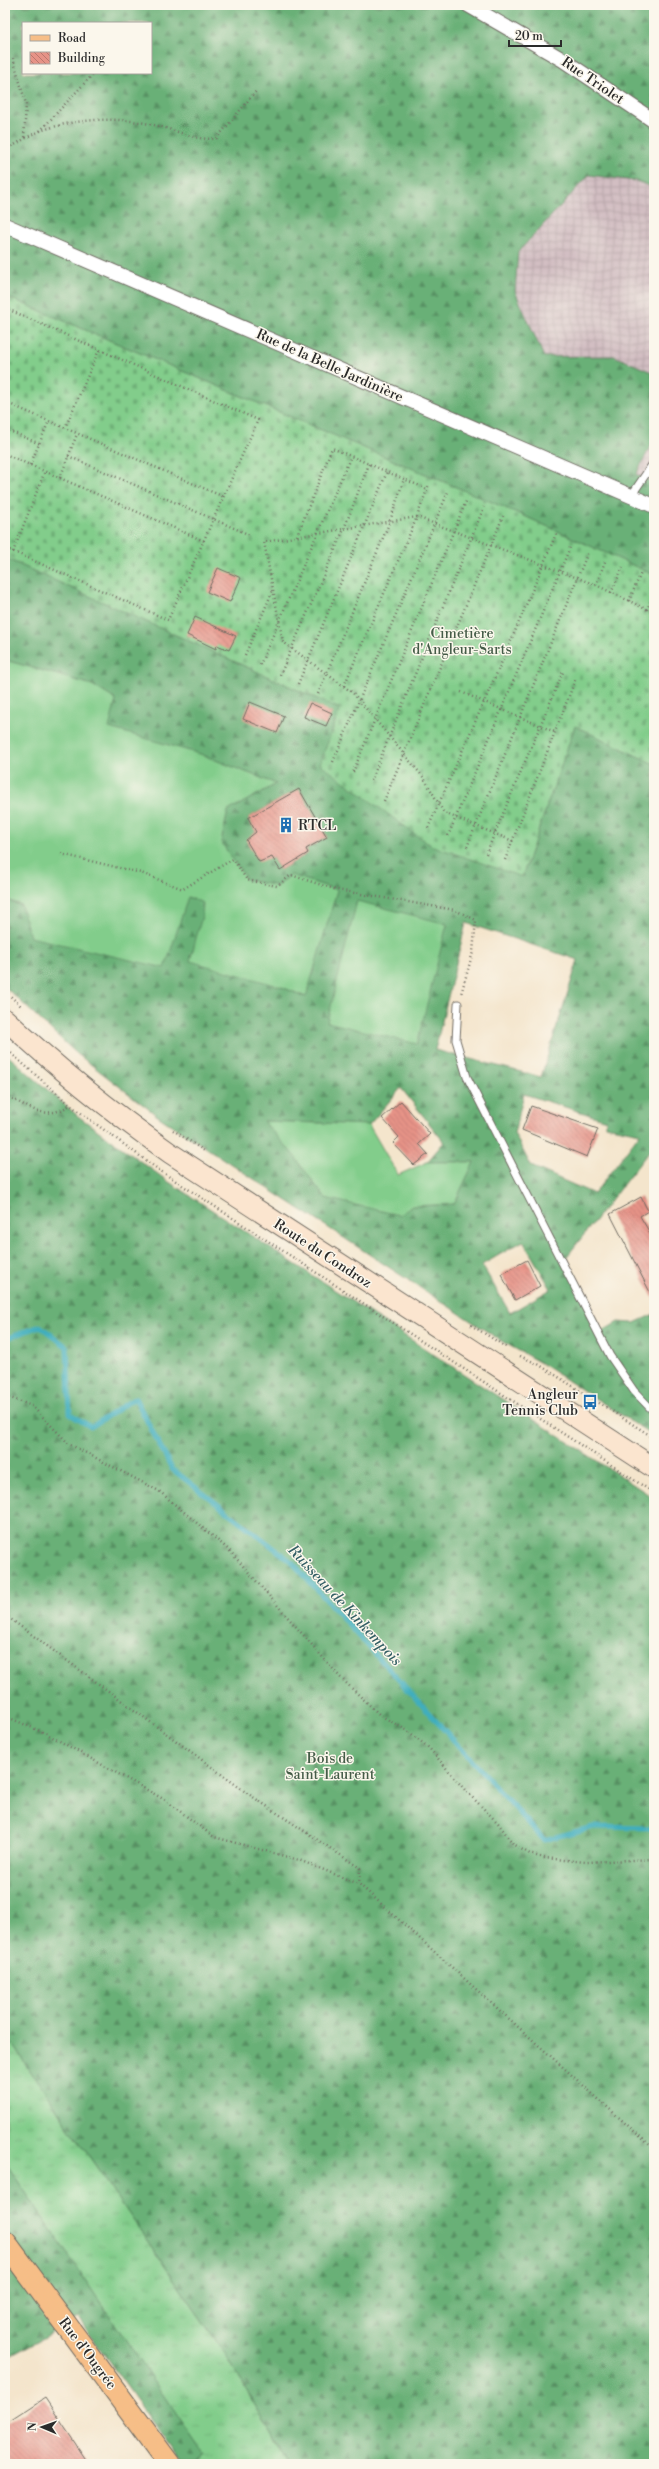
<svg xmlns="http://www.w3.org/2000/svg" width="659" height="2469" font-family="'Libre Bodoni',serif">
	<defs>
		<pattern id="industrial-grid" width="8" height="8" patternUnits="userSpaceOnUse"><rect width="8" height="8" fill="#d2bec2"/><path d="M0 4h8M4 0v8" fill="none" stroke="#b4a3a7"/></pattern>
		<pattern id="grass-tufts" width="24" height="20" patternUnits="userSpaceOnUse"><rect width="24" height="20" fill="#82cd8b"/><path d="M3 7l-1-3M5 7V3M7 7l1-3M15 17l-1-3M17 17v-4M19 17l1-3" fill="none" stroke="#70b078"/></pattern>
		<pattern id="forest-firs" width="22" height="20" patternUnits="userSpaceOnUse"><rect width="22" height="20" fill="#69b077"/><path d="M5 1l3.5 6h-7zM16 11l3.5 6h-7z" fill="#578f62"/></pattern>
		<pattern id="cemetery-stones" width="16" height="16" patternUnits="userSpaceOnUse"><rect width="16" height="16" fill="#82cd8b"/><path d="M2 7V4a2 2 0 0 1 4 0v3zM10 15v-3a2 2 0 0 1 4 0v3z" fill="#70b078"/></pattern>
		<pattern id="building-back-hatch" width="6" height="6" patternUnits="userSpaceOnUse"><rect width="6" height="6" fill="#e69387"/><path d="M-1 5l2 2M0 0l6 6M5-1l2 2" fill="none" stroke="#bb786f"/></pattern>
	</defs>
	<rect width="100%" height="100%" fill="#fbf7ec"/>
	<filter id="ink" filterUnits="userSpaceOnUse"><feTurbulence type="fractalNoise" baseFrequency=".025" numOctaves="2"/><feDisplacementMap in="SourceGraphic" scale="8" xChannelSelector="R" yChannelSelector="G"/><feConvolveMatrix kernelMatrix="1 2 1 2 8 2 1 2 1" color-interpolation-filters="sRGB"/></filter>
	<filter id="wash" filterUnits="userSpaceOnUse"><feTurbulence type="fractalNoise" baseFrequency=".012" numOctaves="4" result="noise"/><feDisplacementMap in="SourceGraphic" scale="16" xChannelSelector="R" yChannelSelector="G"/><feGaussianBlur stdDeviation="0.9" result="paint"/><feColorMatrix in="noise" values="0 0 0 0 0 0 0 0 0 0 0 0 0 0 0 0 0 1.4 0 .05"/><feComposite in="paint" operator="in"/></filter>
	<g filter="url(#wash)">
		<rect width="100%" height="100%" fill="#f4e5cc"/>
		<g fill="url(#industrial-grid)">
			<path d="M589 175 636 181 654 188V373L614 356 544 357 515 291 518 252Z"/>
			<path d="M654 443V486L653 482 636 475 651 445Z"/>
		</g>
		<path fill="url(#grass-tufts)" stroke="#567c5b" d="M5 2034 226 2355 289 2464H199L203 2455 5 2162Z"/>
		<g fill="url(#forest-firs)" stroke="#4a6e51" fill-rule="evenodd">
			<path d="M5 5H654V188L636 181 589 175 518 252 515 291 544 357 614 356 654 373V443L651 445 636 475 653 482 654 486V575L522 515 5 296ZM23 23H151V73H23Z"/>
			<path d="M5 558 340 709 522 877 575 726 654 764V1145L565 1259 601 1332 618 1322 634 1323 654 1314V1436L539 1362 503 1342 159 1117 76 1053 5 987V899L165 967 187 897 203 902 202 916 282 987 305 997 337 890 291 875 277 886 247 880 221 842 228 811 276 784 200 754 108 728 116 700 92 685 5 660ZM299 789 327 837 306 849 308 853 280 870 272 857 268 859 267 858 253 834 256 832 248 818ZM466 923 578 960 541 1077 435 1050ZM401 1088 444 1142 427 1162H474L454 1204 412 1206 292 1153 263 1121 369 1125ZM524 1094 606 1120V1126L640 1133 594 1194 531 1166 514 1133ZM523 1241 551 1289 510 1313 482 1265Z"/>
			<path d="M5 1053 78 1116 169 1182 654 1498V2464H289L226 2355 5 2034Z"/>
			<path d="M5 2162 204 2455 199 2464H182L78 2318 5 2359Z"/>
		</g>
		<path fill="url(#cemetery-stones)" stroke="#567c5b" d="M5 296 522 515 654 575V764L575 726 522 877 430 845 320 764 340 709 5 558Z"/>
		<g fill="#82cd8b" stroke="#567c5b">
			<path d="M5 660 92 685 116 700 109 728 200 754 276 784 228 811 221 842 247 880 277 886 291 875 337 890 306 997 282 987 190 961 202 916 203 903 188 897 165 968 30 937 21 905 5 899Z"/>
			<path d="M357 901 447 924 417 1044 327 1022Z"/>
			<path d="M263 1121 369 1125 398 1175 427 1162H474L454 1204 412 1206 399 1215 325 1198 292 1153Z"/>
		</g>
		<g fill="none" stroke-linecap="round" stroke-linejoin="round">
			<path stroke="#40aebd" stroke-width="5" d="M5 1339 40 1326 67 1347 70 1414 91 1427 135 1398 172 1469 292 1562 544 1840 593 1827 654 1828"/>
		</g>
		<g id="blocks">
			<g fill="url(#building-back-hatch)">
				<path d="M218 568 241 578 230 602 207 592Z"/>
				<path d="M195 617 236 636 229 650 217 645 216 649 187 635Z"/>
				<path d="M250 702 284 716 277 733 243 719Z"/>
				<path d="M310 703 332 713 326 726 304 717Z"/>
				<path d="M299 789 327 837 306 849 308 853 280 870 272 857 259 862 246 840 256 832 248 818Z"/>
				<path d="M401 1101 430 1134 419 1144 428 1154 414 1165 393 1143 399 1137 382 1118Z"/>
				<path d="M531 1106 598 1129 587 1157 522 1130Z"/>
				<path d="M641 1197 648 1211 640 1216 654 1240V1300L610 1214Z"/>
				<path d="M527 1260 540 1286 515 1300 501 1274Z"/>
				<path d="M45 2398 89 2464H5V2424Z"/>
			</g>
		</g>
	</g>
	<g filter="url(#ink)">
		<use href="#blocks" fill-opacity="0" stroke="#716c63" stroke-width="1"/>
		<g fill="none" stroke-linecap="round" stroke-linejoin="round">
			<defs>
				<g id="lane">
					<path d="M631 496 654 462"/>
					<path d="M458 1004 456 1040 467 1077 610 1356 634 1391 654 1412"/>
				</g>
				<g id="street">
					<path d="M468 5 563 60 654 121"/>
					<path d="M5 225 654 506"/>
				</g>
				<path id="secondary" d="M5 1019C57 1068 112 1112 170 1153L654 1468"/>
				<path id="primary" d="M5 2242 169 2464"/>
			</defs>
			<use href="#lane" stroke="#716c63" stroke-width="9"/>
			<use href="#street" stroke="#716c63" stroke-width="16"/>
			<use href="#secondary" stroke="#716c63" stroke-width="22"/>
			<use href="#primary" stroke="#716c63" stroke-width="24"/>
			<g stroke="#716c63" stroke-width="2.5" stroke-dasharray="1 3" stroke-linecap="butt">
				<path d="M13 58 26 104 24 140"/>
				<path d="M40 131 94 73"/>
				<path d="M5 151C16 144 28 136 40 131 77 118 120 116 158 126 177 130 197 142 217 138L257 90"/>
				<path d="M5 308 258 420 168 620 5 548"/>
				<path d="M5 402 224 497"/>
				<path d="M65 428 99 350"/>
				<path d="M5 429 40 444"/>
				<path d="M5 454 204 541"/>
				<path d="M68 456 250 535"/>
				<path d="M30 465 49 421"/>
				<path d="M60 478 77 434"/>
				<path d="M297 536 332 448 427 489"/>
				<path d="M13 552 45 471"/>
				<path d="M596 585 606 559"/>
				<path d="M611 593 623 567"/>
				<path d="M629 601 641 573"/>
				<path d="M647 610 654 592"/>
				<path d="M245 655 273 590"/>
				<path d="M260 665 351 456"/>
				<path d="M280 675 344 529 369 464"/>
				<path d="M298 684 387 472"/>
				<path d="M344 686 417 517 429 484"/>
				<path d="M461 692 555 732"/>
				<path d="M318 694 390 521 404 479"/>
				<path d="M333 762 448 492"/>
				<path d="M353 772 467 499"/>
				<path d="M371 781 484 507"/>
				<path d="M384 801 504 514"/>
				<path d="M428 828 508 648 556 534"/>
				<path d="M448 836 571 545"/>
				<path d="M513 841 444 813 424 778 353 693 283 642 264 542 417 517 596 585 654 613"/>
				<path d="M467 847 588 552"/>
				<path d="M61 854 141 873 183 889 233 859 247 880 277 886 291 875 337 890 455 910 476 920 473 952 461 994"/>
				<path d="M486 854 563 672"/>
				<path d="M505 860 576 678"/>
				<path d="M5 991 22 1007"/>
				<path d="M5 1048 70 1105 159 1170 654 1493"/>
				<path d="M5 1095C30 1107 44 1122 70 1105"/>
				<path d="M173 1130 206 1152"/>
				<path d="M471 1325 506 1347"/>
				<path d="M520 1356 538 1364 648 1434 654 1441"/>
				<path d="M5 1396 32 1406 69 1444 159 1491 229 1550 340 1677 380 1715 408 1731 429 1748 465 1790 498 1823 514 1845 530 1854 544 1858 586 1862 654 1859"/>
				<path d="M5 1615 247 1793 360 1868 359 1884"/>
				<path d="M5 1716 47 1734 165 1800 214 1837 299 1860 359 1884 654 2149"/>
			</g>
			<use href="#lane" stroke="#fff" stroke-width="7"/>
			<use href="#street" stroke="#fff" stroke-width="14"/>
			<use href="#secondary" stroke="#fbe5cf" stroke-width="20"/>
			<use href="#primary" stroke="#f6be87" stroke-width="22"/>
		</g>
	</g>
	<defs>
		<symbol id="building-bare" viewBox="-9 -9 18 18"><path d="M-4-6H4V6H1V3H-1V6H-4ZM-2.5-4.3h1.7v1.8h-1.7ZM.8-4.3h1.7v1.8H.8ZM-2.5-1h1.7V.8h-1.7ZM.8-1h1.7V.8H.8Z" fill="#1f6fb2" stroke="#fbf7ec" stroke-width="2.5" paint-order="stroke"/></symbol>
		<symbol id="bus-bare" viewBox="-9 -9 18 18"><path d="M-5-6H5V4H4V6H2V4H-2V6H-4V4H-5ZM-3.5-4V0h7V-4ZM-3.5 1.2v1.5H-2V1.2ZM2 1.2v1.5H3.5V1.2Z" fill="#1f6fb2" stroke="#fbf7ec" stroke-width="2.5" paint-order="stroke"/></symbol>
	</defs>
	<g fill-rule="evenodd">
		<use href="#building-bare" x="275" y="814" width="22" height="22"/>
		<use href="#bus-bare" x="579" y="1391" width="22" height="22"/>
	</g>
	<g text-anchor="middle" stroke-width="3" stroke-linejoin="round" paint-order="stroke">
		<g font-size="14" fill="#2b2b2b" stroke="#fbf7ec">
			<text transform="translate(593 80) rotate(34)" y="5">Rue Triolet</text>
			<text transform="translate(330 365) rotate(24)" y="5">Rue de la Belle Jardinière</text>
			<text transform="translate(323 1253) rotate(33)" y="5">Route du Condroz</text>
			<text transform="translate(88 2353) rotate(53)" y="5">Rue d'Ougrée</text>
		</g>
		<g font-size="14" fill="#455c48" stroke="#fbf7ec">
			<text x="462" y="638">Cimetière<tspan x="462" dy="16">d'Angleur-Sarts</tspan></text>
			<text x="330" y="1763">Bois de<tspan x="330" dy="16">Saint-Laurent</tspan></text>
		</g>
		<g font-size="14" fill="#2b2b2b" stroke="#fbf7ec" text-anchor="start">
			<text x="298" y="830">RTCL</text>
			<text x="578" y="1399" text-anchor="end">Angleur<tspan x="578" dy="16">Tennis Club</tspan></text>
		</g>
		<g font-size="15" font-style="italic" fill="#335f65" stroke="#fbf7ec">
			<text transform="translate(345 1605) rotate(47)" y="5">Ruisseau de Kinkempois</text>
		</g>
	</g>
	<rect width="659" height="2469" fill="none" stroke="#fbf7ec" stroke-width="20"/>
	<rect x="22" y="22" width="130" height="52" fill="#fbf7ec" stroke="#a8a59f"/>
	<rect x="30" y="35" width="20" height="6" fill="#f6be87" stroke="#a8a59f"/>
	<text x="58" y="42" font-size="12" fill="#2b2b2b">Road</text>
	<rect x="30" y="52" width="20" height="12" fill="url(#building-back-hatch)" stroke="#a8a59f"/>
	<text x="58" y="62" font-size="12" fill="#2b2b2b">Building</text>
	<g transform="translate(42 2427) rotate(272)" stroke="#fbf7ec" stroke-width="3" paint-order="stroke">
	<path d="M0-3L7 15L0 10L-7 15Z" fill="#2b2b2b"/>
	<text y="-6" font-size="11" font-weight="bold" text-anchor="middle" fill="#2b2b2b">N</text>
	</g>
	<path d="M509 40v6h52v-6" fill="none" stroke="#2b2b2b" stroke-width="2"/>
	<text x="515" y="40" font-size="12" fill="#2b2b2b" stroke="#fbf7ec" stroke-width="3" paint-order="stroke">20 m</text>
</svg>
